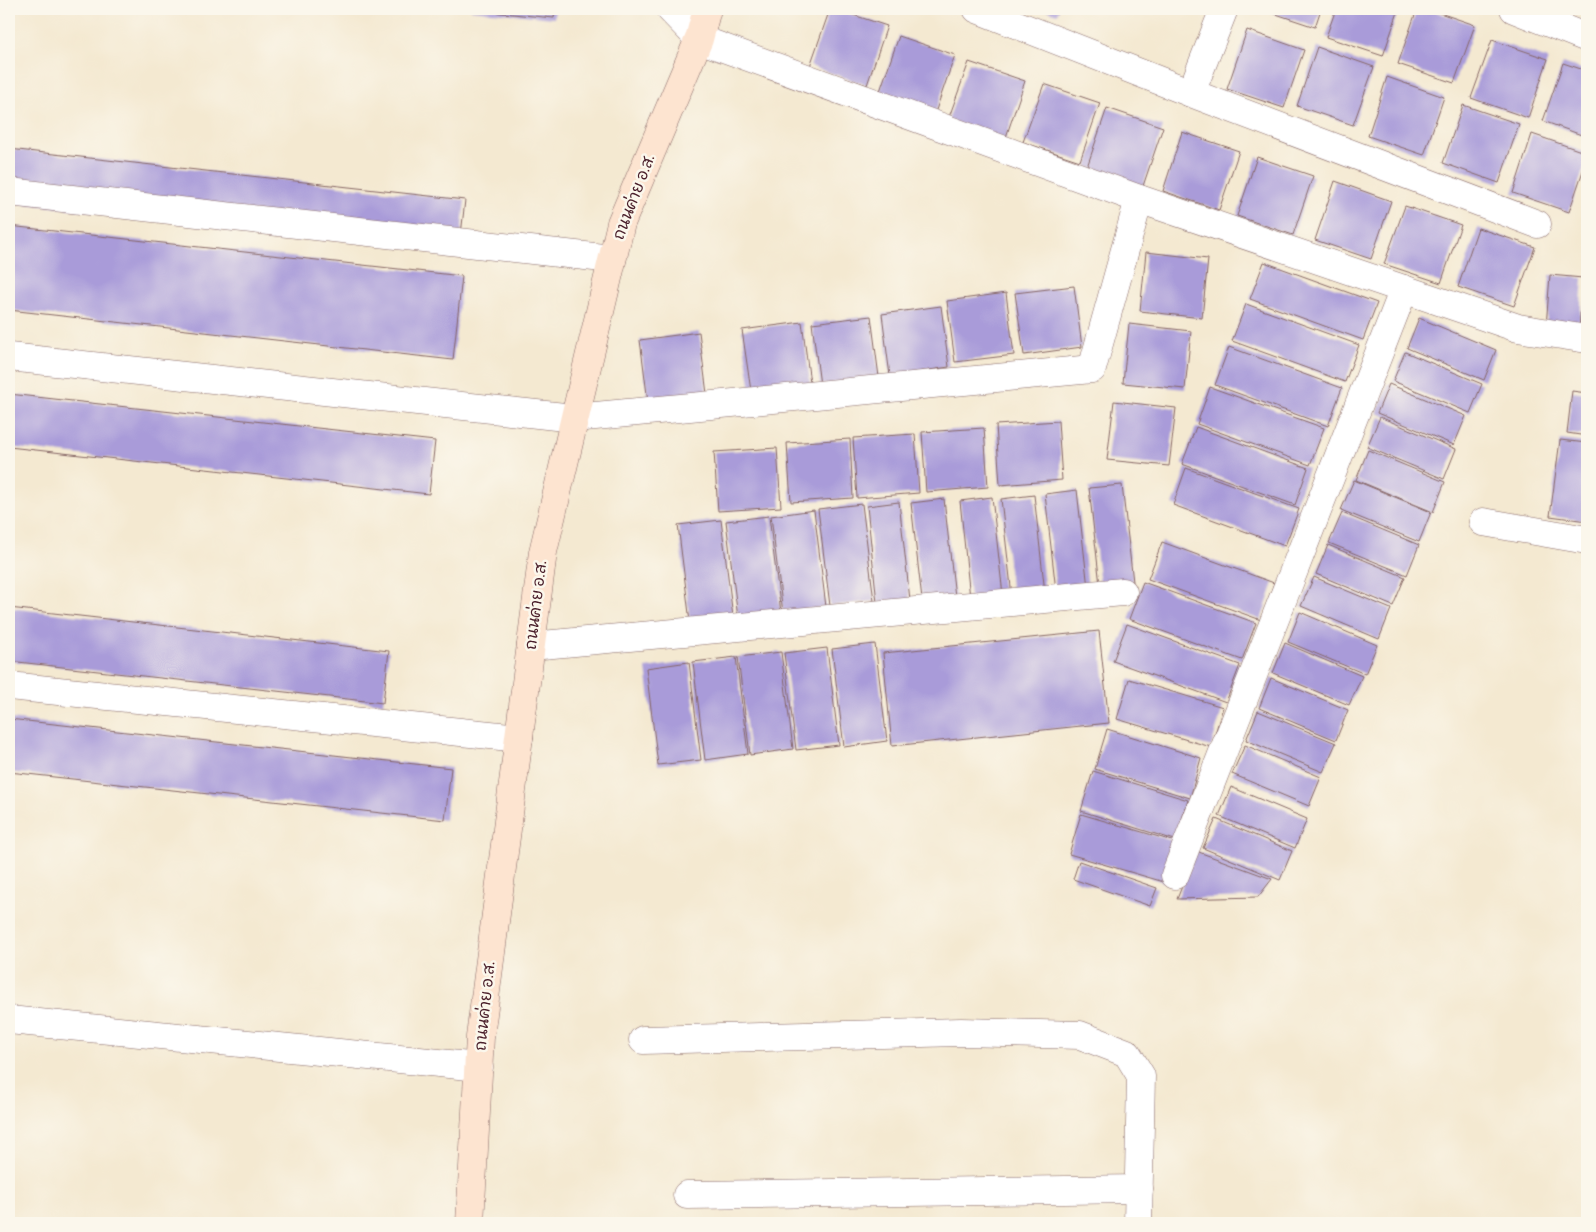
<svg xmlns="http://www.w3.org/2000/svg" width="1596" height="1232" font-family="Pangolin,'Playpen Sans Thai',sans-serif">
<rect width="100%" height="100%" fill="#fbf7ec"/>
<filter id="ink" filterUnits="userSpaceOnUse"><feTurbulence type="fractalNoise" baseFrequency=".02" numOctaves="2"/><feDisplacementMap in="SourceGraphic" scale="10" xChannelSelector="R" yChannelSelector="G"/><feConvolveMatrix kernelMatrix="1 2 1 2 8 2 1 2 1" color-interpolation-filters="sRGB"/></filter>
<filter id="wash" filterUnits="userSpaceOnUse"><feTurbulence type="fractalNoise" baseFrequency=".0096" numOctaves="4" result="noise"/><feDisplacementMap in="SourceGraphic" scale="20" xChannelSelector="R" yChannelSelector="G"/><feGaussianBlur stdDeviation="1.12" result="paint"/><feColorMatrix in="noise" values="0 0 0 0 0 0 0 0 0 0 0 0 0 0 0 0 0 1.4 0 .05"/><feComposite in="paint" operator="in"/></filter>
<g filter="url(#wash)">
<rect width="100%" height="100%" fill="#f4e9d1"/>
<g id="blocks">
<!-- building -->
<g fill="#a99bd9">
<polygon points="471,9 555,9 554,18 471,10"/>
<polygon points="830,9 835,9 887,26 867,85 810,66"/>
<polygon points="1043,9 1059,9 1057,14"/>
<polygon points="1261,9 1321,9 1315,27"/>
<polygon points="1336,9 1399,9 1383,56 1326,37"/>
<polygon points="1417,9 1428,9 1475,25 1454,83 1398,64"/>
<polygon points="1247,30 1304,50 1284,108 1227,89"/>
<polygon points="899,36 955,55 935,113 879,94"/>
<polygon points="1492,40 1548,59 1528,118 1471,98"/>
<polygon points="1317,47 1374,67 1353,125 1297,106"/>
<polygon points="969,62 1025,81 1005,140 948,120"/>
<polygon points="1563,63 1587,71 1587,137 1543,121"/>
<polygon points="1387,77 1444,97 1424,155 1368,136"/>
<polygon points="1044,84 1100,103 1080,161 1023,142"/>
<polygon points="1463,105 1519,124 1499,183 1443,163"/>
<polygon points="1107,108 1163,127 1143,186 1087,167"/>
<polygon points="1182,132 1239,151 1219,210 1163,191"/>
<polygon points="1532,134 1587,153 1587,159 1569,212 1513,193"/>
<polygon points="9,149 465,200 459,252 9,202"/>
<polygon points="1257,157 1313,176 1293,235 1237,216"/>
<polygon points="1335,181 1391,201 1371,259 1315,240"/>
<polygon points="1405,206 1461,225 1441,283 1384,264"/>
<polygon points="9,226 462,276 453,360 9,310"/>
<polygon points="1478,228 1535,247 1514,306 1458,287"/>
<polygon points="1146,252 1208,259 1202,318 1140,311"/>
<polygon points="1264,262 1377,303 1363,340 1250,299"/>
<polygon points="1550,275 1583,278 1579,329 1546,327"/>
<polygon points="1074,286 1082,347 1024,355 1015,293"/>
<polygon points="1006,293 1014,355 955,362 947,301"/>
<polygon points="1246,304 1359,345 1345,382 1232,341"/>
<polygon points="941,306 949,367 890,376 882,314"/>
<polygon points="871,316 879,377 820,385 812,323"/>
<polygon points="1419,318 1496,350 1484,380 1407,348"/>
<polygon points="802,322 810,383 751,391 742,330"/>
<polygon points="1129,324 1191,331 1185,389 1123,383"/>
<polygon points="699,332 707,394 648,402 640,340"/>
<polygon points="1229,347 1342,388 1328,426 1215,385"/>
<polygon points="1405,352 1482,384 1470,413 1393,381"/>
<polygon points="1389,384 1466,416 1454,445 1377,413"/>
<polygon points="1210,387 1324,428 1310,465 1197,424"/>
<polygon points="1572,391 1587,393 1587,436 1567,433"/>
<polygon points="9,394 435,441 429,494 9,447"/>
<polygon points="1114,401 1176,408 1169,466 1107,460"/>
<polygon points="1380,417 1456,449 1444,479 1367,447"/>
<polygon points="1058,421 1062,480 1000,485 996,425"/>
<polygon points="1196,427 1308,468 1295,505 1182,464"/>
<polygon points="984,428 988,487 926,492 922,432"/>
<polygon points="915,434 919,493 857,498 853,438"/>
<polygon points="850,439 853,498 791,502 787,443"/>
<polygon points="1560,440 1587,443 1587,521 1550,516"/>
<polygon points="777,448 781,507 718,511 714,452"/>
<polygon points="1368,450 1445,482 1433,512 1356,480"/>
<polygon points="1186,468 1299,509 1285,546 1173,505"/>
<polygon points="1354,480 1431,512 1419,542 1341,510"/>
<polygon points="1122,485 1133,582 1100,585 1089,488"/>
<polygon points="1077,490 1088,588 1056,591 1045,494"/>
<polygon points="1034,495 1045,593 1012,596 1001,499"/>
<polygon points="992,497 1003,595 970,598 960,501"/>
<polygon points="944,499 955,597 922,600 911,503"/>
<polygon points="899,502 910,600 877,603 867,506"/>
<polygon points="862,504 874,601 830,606 818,509"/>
<polygon points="814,510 826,607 783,613 771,516"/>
<polygon points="1342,513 1419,545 1407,575 1329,543"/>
<polygon points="769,516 781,613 738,618 726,521"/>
<polygon points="721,520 733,617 690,622 678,525"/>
<polygon points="1162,542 1274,583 1261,620 1148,579"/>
<polygon points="1328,545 1405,577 1393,606 1316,574"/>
<polygon points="1314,577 1391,609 1379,639 1301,606"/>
<polygon points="1143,582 1256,623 1242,660 1129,619"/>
<polygon points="9,608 389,651 383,703 9,661"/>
<polygon points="1300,612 1377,645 1365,674 1288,642"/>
<polygon points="1127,624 1240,665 1226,702 1113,661"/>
<polygon points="1099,631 1109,723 892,746 883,653"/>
<polygon points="1285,643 1362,676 1349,705 1273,673"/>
<polygon points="875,644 887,741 844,747 832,649"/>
<polygon points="827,648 839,745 796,750 784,653"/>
<polygon points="781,652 793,749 750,755 738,657"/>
<polygon points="736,657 748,754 705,760 693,662"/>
<polygon points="689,662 701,760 658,765 646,668"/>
<polygon points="1271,678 1348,710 1336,740 1259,708"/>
<polygon points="1129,679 1223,707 1211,747 1117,719"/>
<polygon points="1258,711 1336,743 1323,772 1246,740"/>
<polygon points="9,719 451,768 445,820 9,772"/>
<polygon points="1107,729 1201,758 1190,798 1095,769"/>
<polygon points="1245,745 1321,777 1309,806 1232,774"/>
<polygon points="1093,771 1188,800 1175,840 1081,811"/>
<polygon points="1231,787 1307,819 1295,848 1219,816"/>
<polygon points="1081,814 1176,842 1164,882 1069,854"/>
<polygon points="1216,819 1292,851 1280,880 1203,848"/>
<polygon points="1196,851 1272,879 1258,897 1177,899"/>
<polygon points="1079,861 1157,888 1150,906 1073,879"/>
</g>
</g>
</g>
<g filter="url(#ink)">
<use href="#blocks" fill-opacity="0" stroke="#866665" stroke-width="1"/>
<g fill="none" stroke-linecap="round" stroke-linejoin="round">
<!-- street casing -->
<g stroke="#866665" stroke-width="29">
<g id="street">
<polyline points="670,9 699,39 1139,199 1518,328 1587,339"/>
<polyline points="977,9 1191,93 1537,224"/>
<polyline points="1514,9 1587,38"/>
<polyline points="1191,93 1224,9"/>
<polyline points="9,192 612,259"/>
<polyline points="9,357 574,418 1092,369 1139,199"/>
<polyline points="1483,522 1587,540"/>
<polyline points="531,646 1123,592"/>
<polyline points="9,686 519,738"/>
<polyline points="1175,875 1404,289"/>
<polyline points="9,1020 479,1067"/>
<polyline points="643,1040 961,1032 1080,1035 1127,1053 1141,1076 1138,1223"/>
<polyline points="687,1195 1139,1189"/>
</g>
</g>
<!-- secondary casing -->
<g stroke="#866665" stroke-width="29">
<polyline id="secondary" points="470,1223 480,1037 543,552 621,223 699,39 707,9"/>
</g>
<!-- street -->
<use href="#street" stroke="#fff" stroke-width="28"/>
<!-- secondary -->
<use href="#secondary" stroke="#fde4d0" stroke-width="28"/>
</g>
</g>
<g text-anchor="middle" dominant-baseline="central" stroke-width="5" stroke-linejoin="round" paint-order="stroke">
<!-- street labels -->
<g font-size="16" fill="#4a1f2b" stroke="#fbf7ec">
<text transform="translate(634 197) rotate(-69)">ถนนค่าย อ.ส.</text>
<text transform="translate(536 605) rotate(-83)">ถนนค่าย อ.ส.</text>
<text transform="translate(485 1006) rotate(-84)">ถนนค่าย อ.ส.</text>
</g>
</g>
<!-- margin -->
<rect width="1596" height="1232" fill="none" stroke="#fbf7ec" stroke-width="30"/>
</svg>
